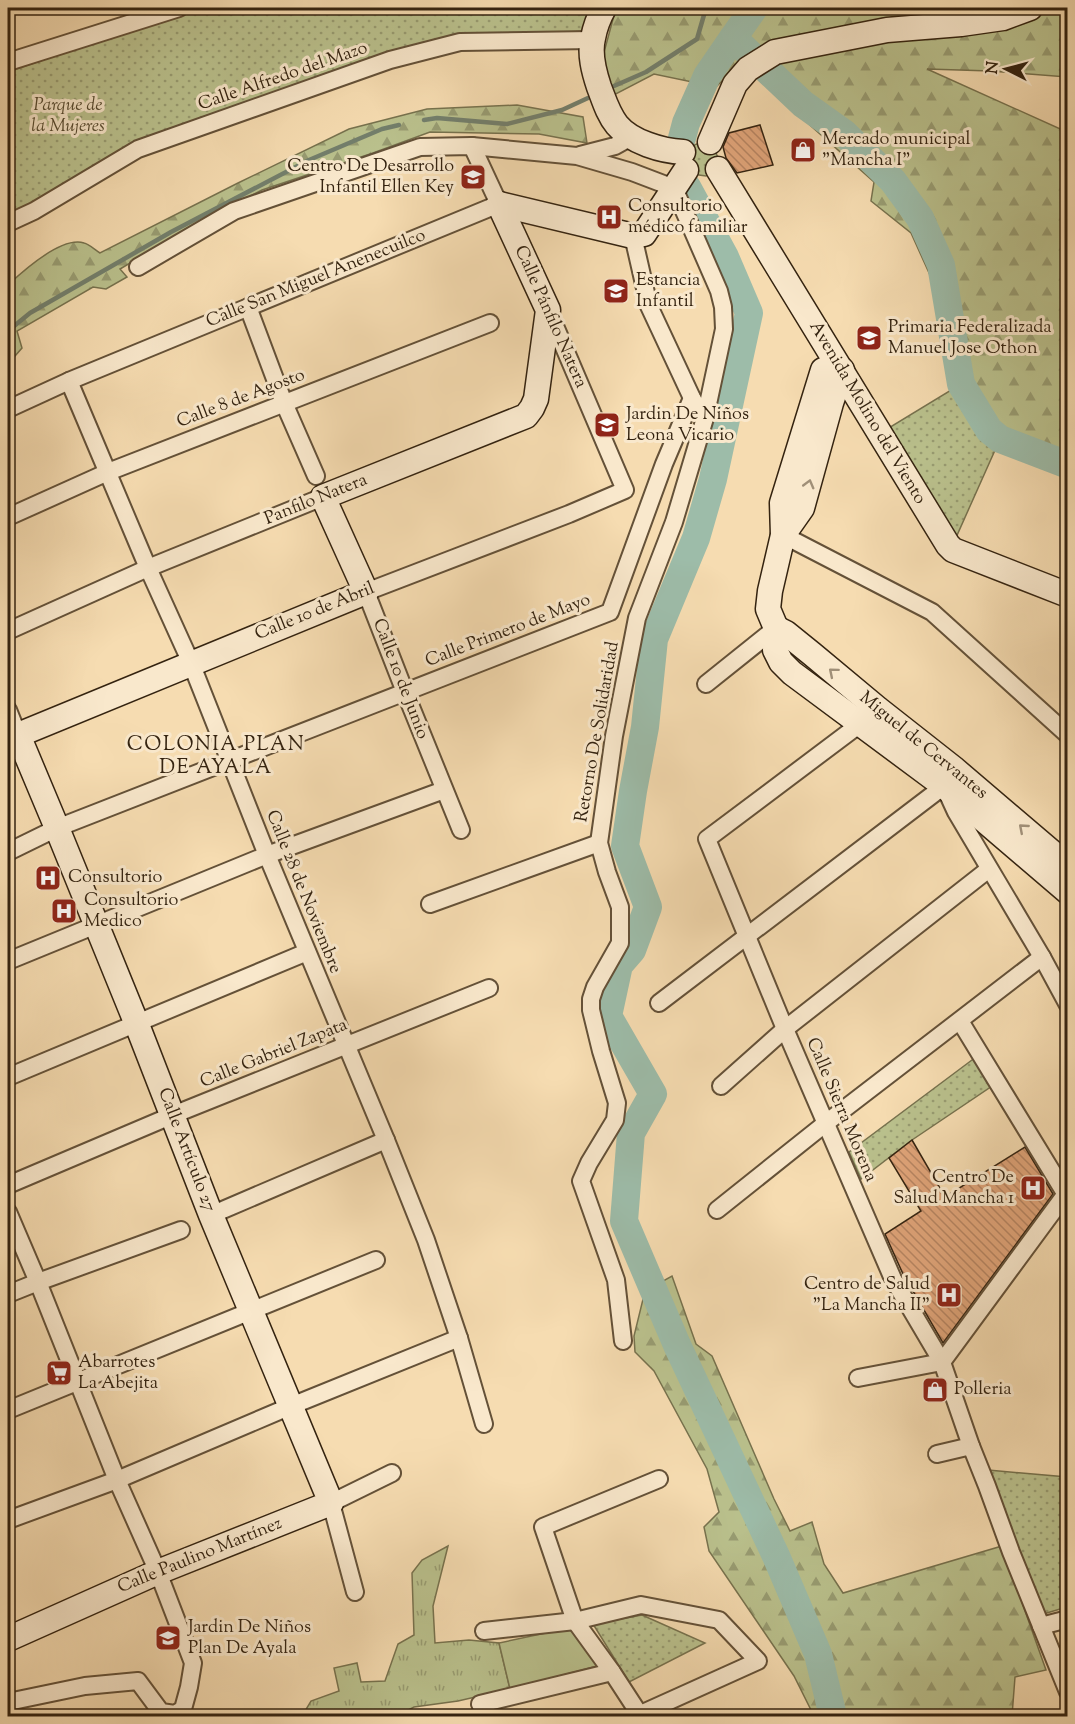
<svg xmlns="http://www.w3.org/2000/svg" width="1075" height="1724" font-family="'Sorts Mill Goudy',serif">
<defs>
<pattern id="grass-tufts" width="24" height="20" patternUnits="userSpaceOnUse" patternTransform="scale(1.5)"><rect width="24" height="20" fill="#bac18d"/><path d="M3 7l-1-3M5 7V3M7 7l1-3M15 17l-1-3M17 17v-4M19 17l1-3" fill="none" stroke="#989c72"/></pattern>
<pattern id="forest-firs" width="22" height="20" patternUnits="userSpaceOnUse" patternTransform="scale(1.5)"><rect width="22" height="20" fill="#bac18d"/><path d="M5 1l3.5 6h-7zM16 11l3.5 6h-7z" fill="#989c72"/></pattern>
<pattern id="park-dots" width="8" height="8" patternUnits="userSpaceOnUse" patternTransform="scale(1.5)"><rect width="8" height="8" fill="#bac18d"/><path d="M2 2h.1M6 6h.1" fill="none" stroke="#989c72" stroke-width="1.8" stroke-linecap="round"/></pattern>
<pattern id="building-back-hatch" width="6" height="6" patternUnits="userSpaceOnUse" patternTransform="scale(1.5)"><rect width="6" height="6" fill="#dfa378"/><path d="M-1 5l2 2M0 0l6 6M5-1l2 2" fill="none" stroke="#b68461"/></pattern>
</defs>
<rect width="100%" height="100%" fill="#f6dcb1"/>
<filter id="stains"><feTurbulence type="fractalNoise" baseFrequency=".00333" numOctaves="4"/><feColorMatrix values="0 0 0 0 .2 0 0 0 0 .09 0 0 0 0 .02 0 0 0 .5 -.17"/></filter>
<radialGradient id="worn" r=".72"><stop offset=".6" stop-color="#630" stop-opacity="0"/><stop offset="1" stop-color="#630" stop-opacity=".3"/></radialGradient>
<!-- grass -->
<polygon fill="url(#grass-tufts)" stroke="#77724e" stroke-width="1.5" points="448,1546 433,1606 435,1643 469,1640 499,1643 510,1689 458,1701 414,1707 397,1716 302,1716 311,1701 339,1691 334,1668 357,1663 361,1682 385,1681 398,1644 414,1635 412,1573 422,1560"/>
<!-- forest -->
<g fill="url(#forest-firs)" stroke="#77724e" stroke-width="1.5">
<polygon points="616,8 1067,8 1067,77 991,71 927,69 1067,132 1067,466 1000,439 989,430 961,384 939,295 911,233 871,201 874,182 758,79 768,71 749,54 716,87 654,74 612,96 603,56"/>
<path d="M517,105L583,117L587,143L539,134L430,132L373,153L262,190L189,228L120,269L127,277L106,289L93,287L17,331L22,348L8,364V285C23,271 61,236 84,243C89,244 95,250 100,253L238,183L349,129L427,109Z"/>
<polygon points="672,1276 696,1344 712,1356 774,1499 790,1531 812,1522 824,1564 843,1593 1002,1546 1046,1670 1015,1677 1012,1716 814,1716 794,1676 709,1551 704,1527 719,1512 707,1469 654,1371 635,1352 634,1336 645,1291"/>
</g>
<!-- park -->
<g fill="url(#park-dots)" stroke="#77724e" stroke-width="1.5">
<polygon points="193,8 597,8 586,31 471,37 227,115 8,221 8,72"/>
<polygon points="702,142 714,148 718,158 713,171 706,176 692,174 689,147"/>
<polygon points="961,384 989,430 1000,439 954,542 887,429"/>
<polygon points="980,1054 998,1082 912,1140 861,1179 849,1152"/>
<polygon points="988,1470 1067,1477 1067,1607 1040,1615"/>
<polygon points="642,1615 705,1643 629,1682 593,1624"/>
</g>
<!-- pitch -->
<polygon fill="#bac18d" stroke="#77724e" stroke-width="1.5" points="574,1627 601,1665 510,1689 499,1643"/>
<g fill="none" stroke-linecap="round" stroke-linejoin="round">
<!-- stream -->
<g stroke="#737f6c" stroke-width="4.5">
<polyline points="729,8 749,15"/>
<polyline points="614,86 646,72 697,39 706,8"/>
<polyline points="424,120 437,118 507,124 562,110 588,98"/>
<polyline points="8,331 30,313 171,232 309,160 382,129 399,125"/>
</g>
<!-- river -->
<g stroke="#9dbca9" stroke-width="28">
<polyline points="754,8 733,38 803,104 845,134 893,181 920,218 941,265 961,384 989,430 1000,439 1068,465"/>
<polyline points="682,138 686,123 707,76 733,38"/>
<polyline points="687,187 725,257 749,313 713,479 696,538 654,639 645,727 633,791 625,846 648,907 632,950 619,965 608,1016 653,1094 631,1133 624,1221 677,1345 776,1556 818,1654 833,1716"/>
</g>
</g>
<!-- building -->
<g fill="url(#building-back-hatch)" stroke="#342310" stroke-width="1.5">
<polygon points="760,125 773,165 737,173 726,158 723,147 729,133"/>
<polygon points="912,1140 945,1197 1025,1147 1053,1194 943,1343 903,1274 885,1234 921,1211 889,1158"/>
</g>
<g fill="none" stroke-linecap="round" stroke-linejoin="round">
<!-- street casing -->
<g stroke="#645138" stroke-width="20">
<g id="street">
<polyline points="8,62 179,8"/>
<polyline points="580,155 615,146 633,136"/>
<polyline points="8,223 34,211 138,149 390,60 460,42 592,40"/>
<polyline points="633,236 649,306 692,398 698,408"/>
<polyline points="138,267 234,211 420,147 472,146 577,156 632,172 674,188 719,291 723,307 724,329 705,418 674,522 637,618 614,736 599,843 607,872 620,907 620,943 595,987 591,999 591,1010 601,1051 617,1103 615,1120 589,1163 581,1181 616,1280 623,1341"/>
<polyline points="248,307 284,403 316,476"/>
<polyline points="69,381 148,568 191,663 267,855 386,1140 426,1240 459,1338 484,1424"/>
<polyline points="8,409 69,381 499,204 472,146"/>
<polyline points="8,517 108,472 490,323"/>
<polyline points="783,535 932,612 1068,735"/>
<polyline points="8,631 148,568 323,497"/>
<polyline points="706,684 776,628"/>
<polyline points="8,710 18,735 8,740"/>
<polyline points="868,718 707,839 785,1029 893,1279 942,1362 971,1446 987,1486 1011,1552 1068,1692"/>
<polyline points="461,830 405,692 366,592 569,514 625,490 549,312"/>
<polyline points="8,852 57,828 610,612 664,464 692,398"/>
<polyline points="430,904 599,843"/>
<polyline points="8,961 267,855 444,790"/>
<polyline points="659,1003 944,786 956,812 1042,957 1068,1005"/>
<polyline points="960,1021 1065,1193"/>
<polyline points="8,1077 307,952"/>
<polyline points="721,1086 785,1029 989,869"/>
<polyline points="8,1185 173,1115 489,988"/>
<polyline points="717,1210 826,1123 1042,957"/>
<polyline points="8,1212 38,1282 117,1480 158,1572 193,1663 189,1687 183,1709 175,1714 161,1712 138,1681 85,1686 8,1702"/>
<polyline points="211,1215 386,1140"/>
<polyline points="8,1294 38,1282 181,1230"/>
<polyline points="858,1378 942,1362 1068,1191"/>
<polyline points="8,1410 376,1260"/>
<polyline points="937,1454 971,1446"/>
<polyline points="8,1520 117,1480 291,1406 459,1338"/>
<polyline points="355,1592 331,1503 392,1473"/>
<polyline points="1041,1626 1068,1619"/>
<polyline points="484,1631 575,1621 641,1605 719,1620 758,1661 636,1716"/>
<polyline points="480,1704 612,1672"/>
<polyline points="640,1715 612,1672 575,1621 543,1527 659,1479"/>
</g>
</g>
<!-- secondary casing -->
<g stroke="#342310" stroke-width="27">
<g id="secondary">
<path d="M604,8C599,17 595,27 593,38C589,54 594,72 599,87C604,100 608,114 617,125C631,142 662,151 683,152"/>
<polyline points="710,142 735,84 748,69 775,52 887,30 961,24 1003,18 1030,8"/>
<polyline points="718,169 948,545 953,550 1068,595"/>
<polyline points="499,204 633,236 644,234 686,170"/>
<polyline points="823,370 782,503 783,535 770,591 768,609 776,628 775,650 781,662 792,673 944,786 1068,892"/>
<polyline points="783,535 802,508 831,403 842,370"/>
<polyline points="776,628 786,633 812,654 878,709 953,768 1068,866"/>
<polyline points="8,1639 158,1572 331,1503 211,1215 136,1022 57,828 18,735 366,592 323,497 526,416 532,408 536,399 548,310 499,204"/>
</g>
</g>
<!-- street -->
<use href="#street" stroke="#f9e8cc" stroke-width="16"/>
<!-- secondary -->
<use href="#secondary" stroke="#f9e8cc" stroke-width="24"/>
</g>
<!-- one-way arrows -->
<defs><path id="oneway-chevron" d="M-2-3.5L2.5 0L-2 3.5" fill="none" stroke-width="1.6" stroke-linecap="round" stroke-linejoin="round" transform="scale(1.5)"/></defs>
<g stroke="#a08f77">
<use href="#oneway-chevron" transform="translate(809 484) rotate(-75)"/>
<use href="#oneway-chevron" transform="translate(833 672) rotate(-140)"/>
<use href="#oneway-chevron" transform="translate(1023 828) rotate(-139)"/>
</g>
<!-- icons -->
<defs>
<g id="shop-square" transform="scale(1.35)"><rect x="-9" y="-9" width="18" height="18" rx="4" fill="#8f2418" stroke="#f9e8cc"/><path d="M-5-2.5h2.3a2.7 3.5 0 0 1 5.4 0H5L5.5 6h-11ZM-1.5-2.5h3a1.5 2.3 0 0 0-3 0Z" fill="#fff"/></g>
<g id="school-square" transform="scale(1.35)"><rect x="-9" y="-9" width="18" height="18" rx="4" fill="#8f2418" stroke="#f9e8cc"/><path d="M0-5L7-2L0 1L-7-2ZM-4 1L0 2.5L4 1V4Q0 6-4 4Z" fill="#fff"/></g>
<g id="hospital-square" transform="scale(1.35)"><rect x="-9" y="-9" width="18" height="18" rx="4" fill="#8f2418" stroke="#f9e8cc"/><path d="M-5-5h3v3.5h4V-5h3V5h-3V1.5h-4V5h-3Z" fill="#fff"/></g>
<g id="supermarket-square" transform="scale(1.35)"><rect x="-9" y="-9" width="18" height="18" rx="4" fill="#8f2418" stroke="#f9e8cc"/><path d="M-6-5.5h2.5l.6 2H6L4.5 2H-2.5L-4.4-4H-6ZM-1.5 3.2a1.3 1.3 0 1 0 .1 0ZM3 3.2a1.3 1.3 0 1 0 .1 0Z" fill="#fff"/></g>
</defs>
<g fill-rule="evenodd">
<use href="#shop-square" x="803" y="150"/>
<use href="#school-square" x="473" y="177"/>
<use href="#hospital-square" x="609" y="217"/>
<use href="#school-square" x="616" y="291"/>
<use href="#school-square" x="869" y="338"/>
<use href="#school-square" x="607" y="425"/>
<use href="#hospital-square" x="48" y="878"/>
<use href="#hospital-square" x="64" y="911"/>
<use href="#hospital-square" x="1033" y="1188"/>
<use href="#hospital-square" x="949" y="1295"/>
<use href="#supermarket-square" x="59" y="1373"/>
<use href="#shop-square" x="935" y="1390"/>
<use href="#school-square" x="168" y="1638"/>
</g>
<g text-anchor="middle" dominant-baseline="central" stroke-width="6" stroke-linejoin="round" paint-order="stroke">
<!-- street labels -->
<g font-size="18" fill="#342310" stroke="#f9e8cc">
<text transform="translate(283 77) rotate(-19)">Calle Alfredo del Mazo</text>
<text transform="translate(316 279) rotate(-22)">Calle San Miguel Anenecuilco</text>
<text transform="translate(550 317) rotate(66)">Calle Pánfilo Natera</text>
<text transform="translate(241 399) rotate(-21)">Calle 8 de Agosto</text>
<text transform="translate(867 413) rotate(59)">Avenida Molino del Viento</text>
<text transform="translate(316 500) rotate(-22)">Panfilo Natera</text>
<text transform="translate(315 612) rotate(-22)">Calle 10 de Abril</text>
<text transform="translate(508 631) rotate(-21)">Calle Primero de Mayo</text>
<text transform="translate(400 679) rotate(69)">Calle 10 de Junio</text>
<text transform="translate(598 732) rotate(-80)">Retorno De Solidaridad</text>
<text transform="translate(923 746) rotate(39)">Miguel de Cervantes</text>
<text transform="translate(303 892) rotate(68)">Calle 28 de Noviembre</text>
<text transform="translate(274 1054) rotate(-22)">Calle Gabriel Zapata</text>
<text transform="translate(841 1110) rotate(67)">Calle Sierra Morena</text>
<text transform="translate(186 1150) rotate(69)">Calle Artículo 27</text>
<text transform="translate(200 1556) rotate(-22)">Calle Paulino Martínez</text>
</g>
<!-- park labels -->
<g font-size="18" font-style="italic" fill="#564a2f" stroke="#f9e8cc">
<text x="68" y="106">Parque de<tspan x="68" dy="21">la Mujeres</tspan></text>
</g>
<!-- poi labels -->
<g font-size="18" fill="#342310" stroke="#f9e8cc" text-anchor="start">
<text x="822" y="140">Mercado municipal<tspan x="822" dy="21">"Mancha I"</tspan></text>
<text x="454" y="167" text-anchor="end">Centro De Desarrollo<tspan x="454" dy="21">Infantil Ellen Key</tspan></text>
<text x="628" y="207">Consultorio<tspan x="628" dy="21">médico familiar</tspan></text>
<text x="636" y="281">Estancia<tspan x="636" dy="21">Infantil</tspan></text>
<text x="888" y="328">Primaria Federalizada<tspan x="888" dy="21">Manuel Jose Othon</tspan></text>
<text x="626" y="415">Jardin De Niños<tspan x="626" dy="21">Leona Vicario</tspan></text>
<text x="68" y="878">Consultorio</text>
<text x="84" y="901">Consultorio<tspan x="84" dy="21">Medico</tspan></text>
<text x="1014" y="1178" text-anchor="end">Centro De<tspan x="1014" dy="21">Salud Mancha 1</tspan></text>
<text x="930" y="1285" text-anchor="end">Centro de Salud<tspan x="930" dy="21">"La Mancha II"</tspan></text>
<text x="78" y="1363">Abarrotes<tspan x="78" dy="21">La Abejita</tspan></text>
<text x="954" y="1390">Polleria</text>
<text x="188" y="1628">Jardin De Niños<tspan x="188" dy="21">Plan De Ayala</tspan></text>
</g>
<!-- neighbourhood labels -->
<g font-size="20" letter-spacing="1.5" fill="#342310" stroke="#f9e8cc">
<text x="216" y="745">COLONIA PLAN<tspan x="216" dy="23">DE AYALA</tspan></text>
</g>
</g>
<!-- margin -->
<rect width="1075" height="1724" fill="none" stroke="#f6dcb1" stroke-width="30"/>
<rect x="9" y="9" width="1057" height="1706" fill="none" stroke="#342310" stroke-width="3"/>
<rect x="15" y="15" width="1045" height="1694" fill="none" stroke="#342310" stroke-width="1.5"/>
<!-- north arrow -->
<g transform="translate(1006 69) rotate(276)" stroke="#f9e8cc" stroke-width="4.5" paint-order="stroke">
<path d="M0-4.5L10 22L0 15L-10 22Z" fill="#342310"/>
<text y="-9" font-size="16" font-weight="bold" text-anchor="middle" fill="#342310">N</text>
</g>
<rect width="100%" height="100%" filter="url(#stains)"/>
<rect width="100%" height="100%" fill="url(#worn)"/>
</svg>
